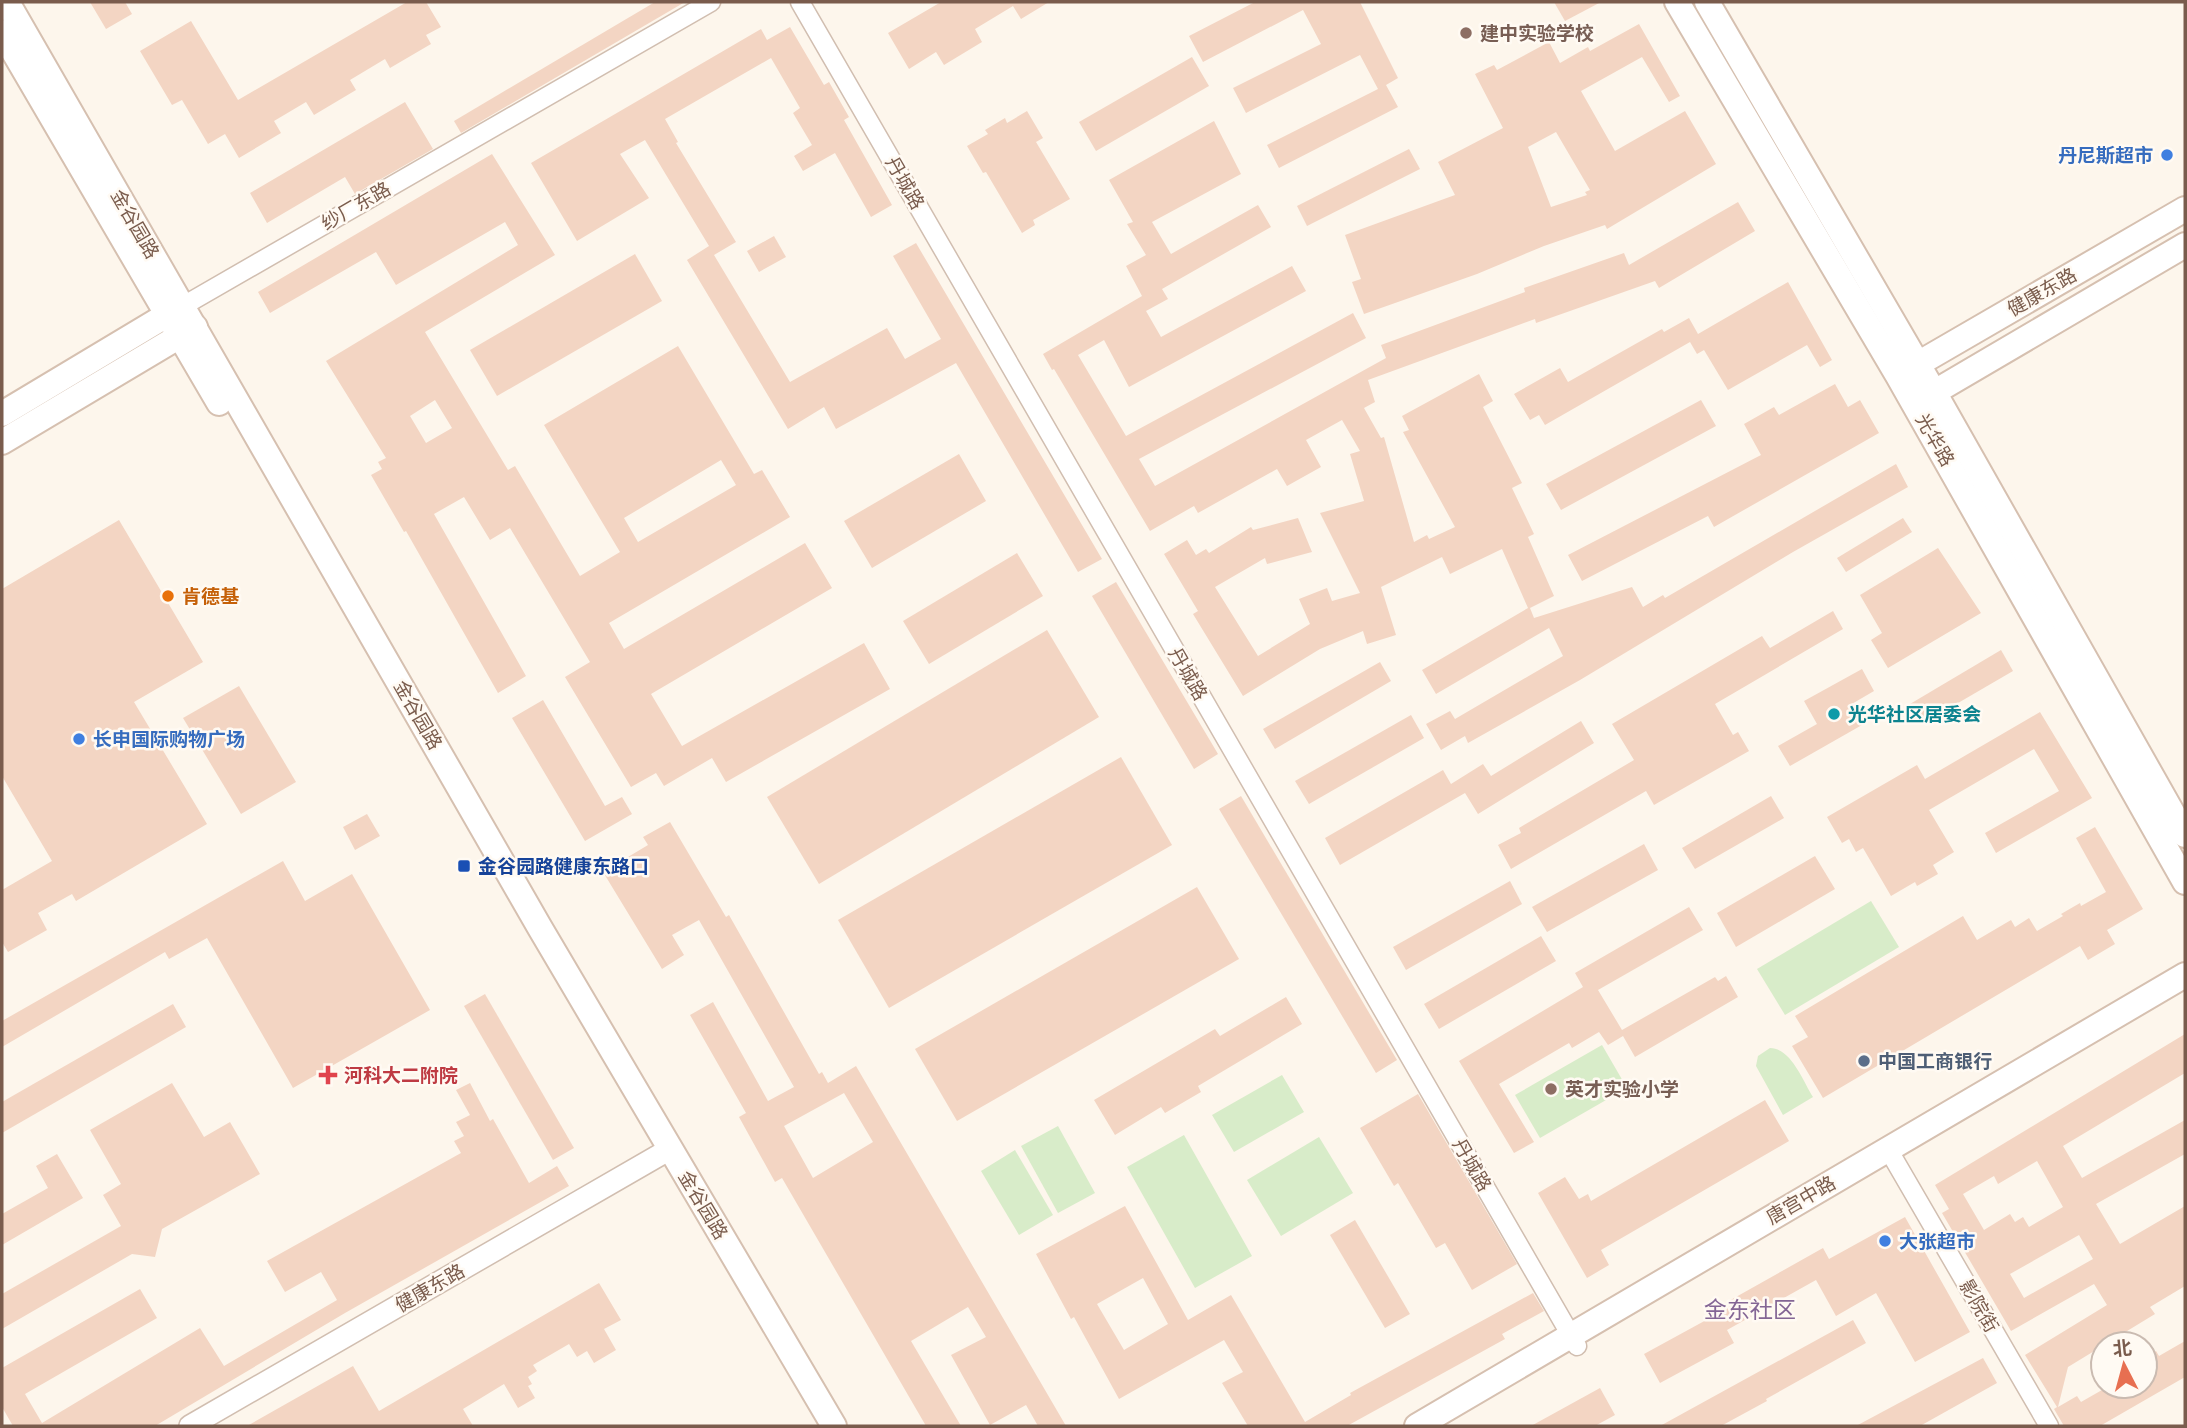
<svg xmlns="http://www.w3.org/2000/svg" width="2187" height="1428" font-family="'Fira Sans Condensed','Noto Sans SC',sans-serif">
<rect width="100%" height="100%" fill="#fdf6ec"/>
<!-- green -->
<g fill="#d8ecc9">
<polygon points="1871,901 1899,947 1785,1015 1757,969"/>
<polygon points="1602,1045 1627,1088 1540,1138 1515,1095"/>
<path d="M1770,1048C1791,1048 1803,1081 1813,1097L1783,1115L1756,1066L1758,1056Z"/>
<polygon points="1282,1075 1304,1112 1234,1152 1212,1115"/>
<polygon points="1058,1126 1095,1193 1058,1213 1021,1146"/>
<polygon points="1184,1135 1252,1256 1195,1288 1127,1167"/>
<polygon points="1319,1137 1353,1193 1281,1236 1247,1180"/>
<polygon points="1015,1150 1053,1215 1019,1235 981,1171"/>
</g>
<!-- building -->
<g fill="#f3d5c3" fill-rule="evenodd">
<polygon points="90,2 125,2 132,14 106,29"/>
<polygon points="407,2 426,2 441,27 426,35 431,44 390,68 385,59 350,80 356,90 314,115 306,102 274,121 281,133 239,158 225,134 208,144 182,100 172,105 140,51 191,21 238,100"/>
<polygon points="655,2 685,2 461,133 454,121"/>
<polygon points="941,2 1049,2 1021,19 1013,6 975,29 982,42 944,65 936,52 909,69 888,33"/>
<polygon points="1255,2 1360,2 1398,78 1386,85 1398,107 1279,168 1267,145 1378,89 1360,55 1246,113 1233,88 1321,44 1303,10 1203,62 1189,36"/>
<polygon points="1554,2 1601,2 1565,21"/>
<path d="M1639,24L1680,96L1669,102L1642,57L1581,91L1615,151L1685,111L1716,164L1607,229L1605,225L1544,246L1477,274L1364,314L1352,282L1361,279L1345,235L1455,195L1438,162L1503,128L1475,74L1494,65L1497,70L1549,42L1560,63L1588,47L1590,51ZM1556,132L1590,190L1585,192L1587,195L1551,207L1528,147Z"/>
<polygon points="790,27 824,85 829,82 849,117 844,120 892,205 871,217 835,153 803,171 794,156 812,145 793,113 800,108 771,58 665,119 678,142 676,143 736,242 714,255 790,382 887,328 905,359 941,339 893,256 916,243 1102,559 1078,572 956,363 836,429 824,407 788,429 687,260 709,246 645,140 620,154 649,198 577,241 531,163 761,29 767,40"/>
<polygon points="1192,57 1209,86 1096,151 1079,122"/>
<polygon points="405,102 433,149 355,194 345,177 267,223 250,193"/>
<polygon points="1027,111 1043,138 1036,142 1070,199 1033,220 1035,225 1022,233 986,172 983,173 967,146 988,134 985,130 1005,118 1007,123"/>
<polygon points="1214,121 1241,174 1152,222 1171,254 1258,205 1271,227 1162,289 1168,299 1146,311 1161,337 1292,266 1306,291 1129,387 1104,340 1078,355 1126,436 1353,313 1366,338 1139,459 1155,486 1386,358 1381,345 1525,292 1524,288 1624,253 1629,265 1738,202 1755,231 1659,288 1655,281 1536,323 1535,319 1368,380 1375,402 1364,408 1381,438 1384,437 1414,542 1427,535 1429,539 1455,527 1403,432 1409,430 1402,416 1479,374 1493,401 1483,407 1522,483 1512,488 1534,534 1528,537 1554,596 1530,608 1534,618 1632,587 1643,607 1663,595 1665,598 1896,464 1908,487 1793,552 1580,680 1468,743 1465,736 1441,750 1426,724 1450,711 1455,719 1563,656 1549,628 1436,694 1422,670 1528,608 1502,549 1450,574 1442,557 1381,587 1396,635 1367,644 1363,631 1320,649 1243,696 1193,614 1198,611 1164,554 1187,540 1196,555 1206,549 1209,553 1251,527 1253,530 1298,518 1312,552 1267,564 1265,558 1215,587 1258,656 1310,624 1299,599 1327,588 1332,601 1360,593 1320,513 1364,501 1350,454 1360,451 1342,420 1306,440 1321,467 1287,486 1277,469 1198,513 1194,506 1150,531 1054,369 1052,370 1043,354 1142,296 1126,266 1146,255 1127,224 1133,222 1109,180"/>
<polygon points="1409,149 1420,169 1307,226 1297,206"/>
<path d="M492,154L555,255L425,332L508,470L515,466L580,576L620,552L544,425L678,346L754,474L762,470L790,517L609,623L624,649L805,543L832,588L651,694L682,746L864,643L890,689L726,782L712,758L664,786L656,773L631,787L565,677L590,662L510,528L490,540L464,497L434,514L526,676L498,693L406,531L404,532L371,475L382,469L378,462L386,458L326,361L518,245L505,222L396,285L376,252L270,313L258,292ZM435,400L452,428L426,443L410,416ZM721,460L736,485L638,542L624,518Z"/>
<polygon points="774,236 786,257 759,272 747,251"/>
<polygon points="635,254 662,301 497,396 470,350"/>
<polygon points="1788,282 1832,360 1820,367 1807,345 1728,390 1704,350 1697,354 1690,342 1545,425 1539,415 1530,420 1514,394 1560,368 1568,382 1662,329 1664,332 1689,318 1698,334"/>
<polygon points="1835,384 1848,407 1860,400 1879,433 1714,527 1708,516 1582,581 1568,555 1761,455 1744,424 1774,407 1779,415"/>
<polygon points="1701,400 1716,426 1561,510 1546,484"/>
<polygon points="959,454 986,501 872,568 844,521"/>
<polygon points="1903,518 1912,532 1846,572 1837,558"/>
<polygon points="119,520 203,662 134,702 207,824 76,901 72,894 38,913 47,930 8,952 2,942 2,890 52,861 2,776 2,589"/>
<polygon points="1938,548 1981,613 1888,668 1871,640 1882,633 1860,595"/>
<polygon points="1017,553 1043,596 929,664 903,621"/>
<polygon points="1116,582 1218,754 1194,769 1092,596"/>
<polygon points="1833,611 1843,629 1715,704 1733,735 1738,732 1749,751 1654,805 1646,791 1511,869 1498,845 1521,833 1519,828 1634,760 1612,724 1762,636 1770,648"/>
<polygon points="1047,630 1099,717 819,884 767,797"/>
<polygon points="2001,650 2013,671 1922,724 1910,704"/>
<polygon points="1380,662 1391,681 1275,749 1263,729"/>
<polygon points="1862,669 1874,691 1850,705 1862,725 1790,766 1778,746 1817,724 1804,701"/>
<polygon points="239,686 296,782 241,814 183,718"/>
<polygon points="543,700 605,806 622,797 632,814 585,841 512,718"/>
<polygon points="2040,712 2092,798 1996,853 1985,833 2059,791 2034,749 1929,810 1954,852 1933,865 1938,874 1917,886 1915,882 1891,896 1863,848 1856,852 1849,839 1842,843 1827,817 1917,765 1925,779"/>
<polygon points="1411,715 1424,738 1309,804 1295,781"/>
<polygon points="1581,721 1594,743 1478,814 1465,793 1340,865 1325,838 1443,770 1451,784 1483,764 1491,776"/>
<polygon points="1121,757 1172,845 889,1008 838,920"/>
<polygon points="1241,796 1397,1060 1376,1073 1219,809"/>
<polygon points="1771,796 1784,818 1695,869 1682,848"/>
<polygon points="367,814 380,836 355,850 343,827"/>
<path d="M670,822L726,917L729,915L819,1074L822,1072L828,1083L856,1066L1066,1426H1038L1026,1405L990,1425L951,1355L986,1337L968,1307L911,1341L961,1426H926L782,1178L775,1182L739,1117L746,1113L690,1015L713,1002L768,1101L794,1087L699,920L672,935L684,955L662,969L603,872L648,845L643,837ZM844,1093L873,1142L813,1178L784,1126Z"/>
<polygon points="2095,827 2143,909 2107,930 2115,944 2088,960 2080,946 1823,1098 1792,1046 1808,1037 1795,1016 1963,916 1977,940 2011,920 2015,927 2029,918 2037,931 2063,916 2061,914 2080,903 2081,906 2106,892 2076,838"/>
<polygon points="1644,844 1658,870 1547,932 1532,907"/>
<polygon points="1815,856 1835,889 1736,947 1717,913"/>
<polygon points="283,861 305,901 352,874 430,1010 293,1088 207,938 169,959 165,952 2,1047 2,1021"/>
<polygon points="1510,881 1522,904 1406,970 1393,947"/>
<polygon points="1197,887 1239,959 957,1121 915,1049"/>
<polygon points="1689,907 1703,930 1598,990 1622,1030 1715,977 1718,981 1726,976 1738,997 1635,1057 1623,1036 1608,1045 1599,1032 1572,1048 1569,1043 1499,1084 1534,1142 1514,1153 1459,1061 1583,987 1575,973"/>
<polygon points="1541,936 1556,961 1439,1029 1424,1004"/>
<polygon points="485,994 574,1148 553,1160 464,1006"/>
<polygon points="1286,997 1302,1024 1198,1086 1201,1092 1165,1113 1161,1107 1115,1135 1094,1100 1215,1029 1220,1036"/>
<polygon points="173,1004 186,1027 2,1133 2,1102"/>
<path d="M2185,1034V1073L2063,1146L2082,1178L2185,1120V1154L2096,1204L2120,1244L2185,1206V1286L2150,1307L2155,1314L2068,1367L2058,1407L2077,1396L2081,1402L2109,1386H2145V1357L2156,1351L2159,1356L2185,1341V1377L2100,1426H2064L2054,1409L2057,1407L2025,1355L2107,1305L2094,1284L2011,1331L1942,1213L1949,1209L1935,1185ZM2037,1161L2063,1207L2029,1227L2023,1217L2015,1222L2010,1214L1984,1230L1963,1194L1994,1176L1998,1184ZM2079,1235L2093,1259L2024,1298L2010,1274Z"/>
<polygon points="172,1083 204,1137 230,1122 260,1174 162,1229 155,1257 132,1254 2,1329 2,1294 121,1226 103,1195 121,1184 90,1130"/>
<polygon points="470,1083 490,1121 493,1119 529,1183 557,1166 569,1186 345,1313 155,1426 13,1426 2,1407 2,1368 140,1289 157,1318 25,1394 42,1423 200,1328 224,1366 337,1300 321,1272 285,1292 267,1261 461,1153 454,1141 464,1136 456,1122 470,1115 456,1090"/>
<polygon points="1418,1094 1517,1264 1472,1290 1445,1243 1436,1248 1398,1183 1394,1186 1360,1128"/>
<polygon points="1765,1100 1789,1141 1601,1250 1609,1265 1587,1278 1538,1193 1565,1177 1579,1199 1588,1194 1591,1201"/>
<polygon points="57,1154 83,1198 2,1245 2,1214 48,1188 36,1166"/>
<path d="M1125,1206L1188,1320L1231,1295L1305,1422L1351,1395L1350,1393L1533,1293L1544,1311L1502,1334L1505,1339L1347,1426H1248L1222,1383L1243,1372L1224,1340L1119,1399L1074,1317L1071,1319L1036,1254ZM1143,1278L1168,1324L1124,1350L1097,1304Z"/>
<polygon points="1905,1217 1970,1332 1915,1362 1876,1293 1836,1316 1816,1280 1727,1330 1734,1343 1660,1383 1644,1354 1730,1307 1727,1302 1823,1248 1829,1259"/>
<polygon points="1355,1220 1410,1314 1385,1328 1330,1235"/>
<polygon points="599,1283 621,1320 604,1329 616,1350 594,1363 587,1351 577,1357 569,1344 533,1365 537,1371 528,1377 532,1384 528,1386 535,1398 518,1408 504,1384 463,1409 473,1426 247,1426 353,1366 379,1411"/>
<polygon points="1853,1320 1866,1343 1766,1399 1767,1401 1721,1426 1660,1426"/>
<polygon points="1983,1358 1997,1383 1920,1426 1856,1426"/>
<polygon points="1600,1388 1615,1415 1595,1426 1531,1426"/>
</g>
<g fill="none" stroke-linecap="round" stroke-linejoin="round">
<!-- minor casing -->
<g stroke="#d1beb0" stroke-width="21">
<g id="minor">
<polyline points="800,2 1577,1346"/>
<polyline points="183,306 711,2"/>
<polyline points="1888,1149 2049,1426"/>
</g>
</g>
<!-- tertiary casing -->
<g stroke="#d1beb0" stroke-width="24">
<polyline id="tertiary" points="190,1426 670,1149"/>
</g>
<!-- secondary casing -->
<g stroke="#d6c0b0" stroke-width="28">
<g id="secondary">
<polyline points="7,2 540,928 834,1426"/>
<polyline points="1677,2 1898,376 2185,882"/>
<polyline points="1707,2 1934,392 2185,835"/>
<polyline points="2,32 219,403"/>
<polyline points="1904,372 2185,209"/>
<polyline points="1921,400 2185,245"/>
<polyline points="2,414 182,306"/>
<polyline points="2,442 195,327"/>
<polyline points="1417,1426 2185,975"/>
</g>
</g>
<!-- minor -->
<use href="#minor" stroke="#fff" stroke-width="18"/>
<!-- tertiary -->
<use href="#tertiary" stroke="#fff" stroke-width="21"/>
<!-- secondary -->
<use href="#secondary" stroke="#fff" stroke-width="24"/>
</g>
<!-- markers -->
<g fill="#8d6e63" stroke="#fffaf3" stroke-width="2.5">
<circle cx="1466" cy="33" r="7"/>
<circle cx="1551" cy="1089" r="7"/>
</g>
<g fill="#3f7fe0" stroke="#fffaf3" stroke-width="2.5">
<circle cx="2167" cy="155" r="7"/>
<circle cx="79" cy="739" r="7"/>
<circle cx="1885" cy="1241" r="7"/>
</g>
<circle fill="#e8710a" stroke="#fffaf3" stroke-width="2.5" cx="168" cy="596" r="7"/>
<circle fill="#0f9aa8" stroke="#fffaf3" stroke-width="2.5" cx="1834" cy="714" r="7"/>
<rect fill="#1a4fb4" stroke="#fffaf3" stroke-width="2.5" x="457" y="859" width="14" height="14" rx="3.5"/>
<circle fill="#5c6f8a" stroke="#fffaf3" stroke-width="2.5" cx="1864" cy="1061" r="7"/>
<path fill="#e0444e" stroke="#fffaf3" stroke-width="2.5" d="M324.5 1064.5h7v7h7v7h-7v7h-7v-7h-7v-7h7z"/>
<g text-anchor="middle" dominant-baseline="central" stroke-width="5" stroke-linejoin="round" paint-order="stroke">
<!-- education labels -->
<g font-size="19" font-weight="bold" fill="#785e54" stroke="#fffaf3" text-anchor="start">
<text x="1480" y="33">建中实验学校</text>
<text x="1565" y="1089">英才实验小学</text>
</g>
<!-- shop labels -->
<g font-size="19" font-weight="bold" fill="#366cbe" stroke="#fffaf3" text-anchor="start">
<text x="2153" y="155" text-anchor="end">丹尼斯超市</text>
<text x="93" y="739">长申国际购物广场</text>
<text x="1899" y="1241">大张超市</text>
</g>
<!-- street labels -->
<g font-size="19" fill="#7a5c4d" stroke="#fffaf3">
<text transform="translate(905 183) rotate(60)">丹城路</text>
<text transform="translate(356 206) rotate(-30)">纱厂东路</text>
<text transform="translate(135 224) rotate(60)">金谷园路</text>
<text transform="translate(2042 292) rotate(-30)">健康东路</text>
<text transform="translate(1935 440) rotate(60)">光华路</text>
<text transform="translate(1188 674) rotate(60)">丹城路</text>
<text transform="translate(418 715) rotate(60)">金谷园路</text>
<text transform="translate(1472 1165) rotate(60)">丹城路</text>
<text transform="translate(1801 1200) rotate(-30)">唐宫中路</text>
<text transform="translate(703 1205) rotate(59)">金谷园路</text>
<text transform="translate(430 1288) rotate(-30)">健康东路</text>
<text transform="translate(1979 1306) rotate(60)">影院街</text>
</g>
<!-- food labels -->
<g font-size="19" font-weight="bold" fill="#c56008" stroke="#fffaf3" text-anchor="start">
<text x="182" y="596">肯德基</text>
</g>
<!-- culture labels -->
<g font-size="19" font-weight="bold" fill="#0d838f" stroke="#fffaf3" text-anchor="start">
<text x="1848" y="714">光华社区居委会</text>
</g>
<!-- transit labels -->
<g font-size="19" font-weight="bold" fill="#164399" stroke="#fffaf3" text-anchor="start">
<text x="478" y="866">金谷园路健康东路口</text>
</g>
<!-- service labels -->
<g font-size="19" font-weight="bold" fill="#4e5e75" stroke="#fffaf3" text-anchor="start">
<text x="1878" y="1061">中国工商银行</text>
</g>
<!-- health labels -->
<g font-size="19" font-weight="bold" fill="#be3a42" stroke="#fffaf3" text-anchor="start">
<text x="344" y="1075">河科大二附院</text>
</g>
<!-- quarter labels -->
<g font-size="23" fill="#846695" stroke="#fffaf3">
<text x="1750" y="1310">金东社区</text>
</g>
</g>
<!-- border -->
<rect width="2187" height="1428" fill="none" stroke="#7a5c4d" stroke-width="7"/>
<!-- north arrow -->
<g transform="translate(2124 1365) rotate(354)"><circle r="33" fill="#fffaf3" stroke="#cabbb1" stroke-width="2"/>
<path d="M0-5L12 26L0 18L-12 26Z" fill="#e76f51"/>
<text y="-10" font-size="19" font-weight="bold" text-anchor="middle" fill="#7a5c4d">北</text>
</g>
</svg>
